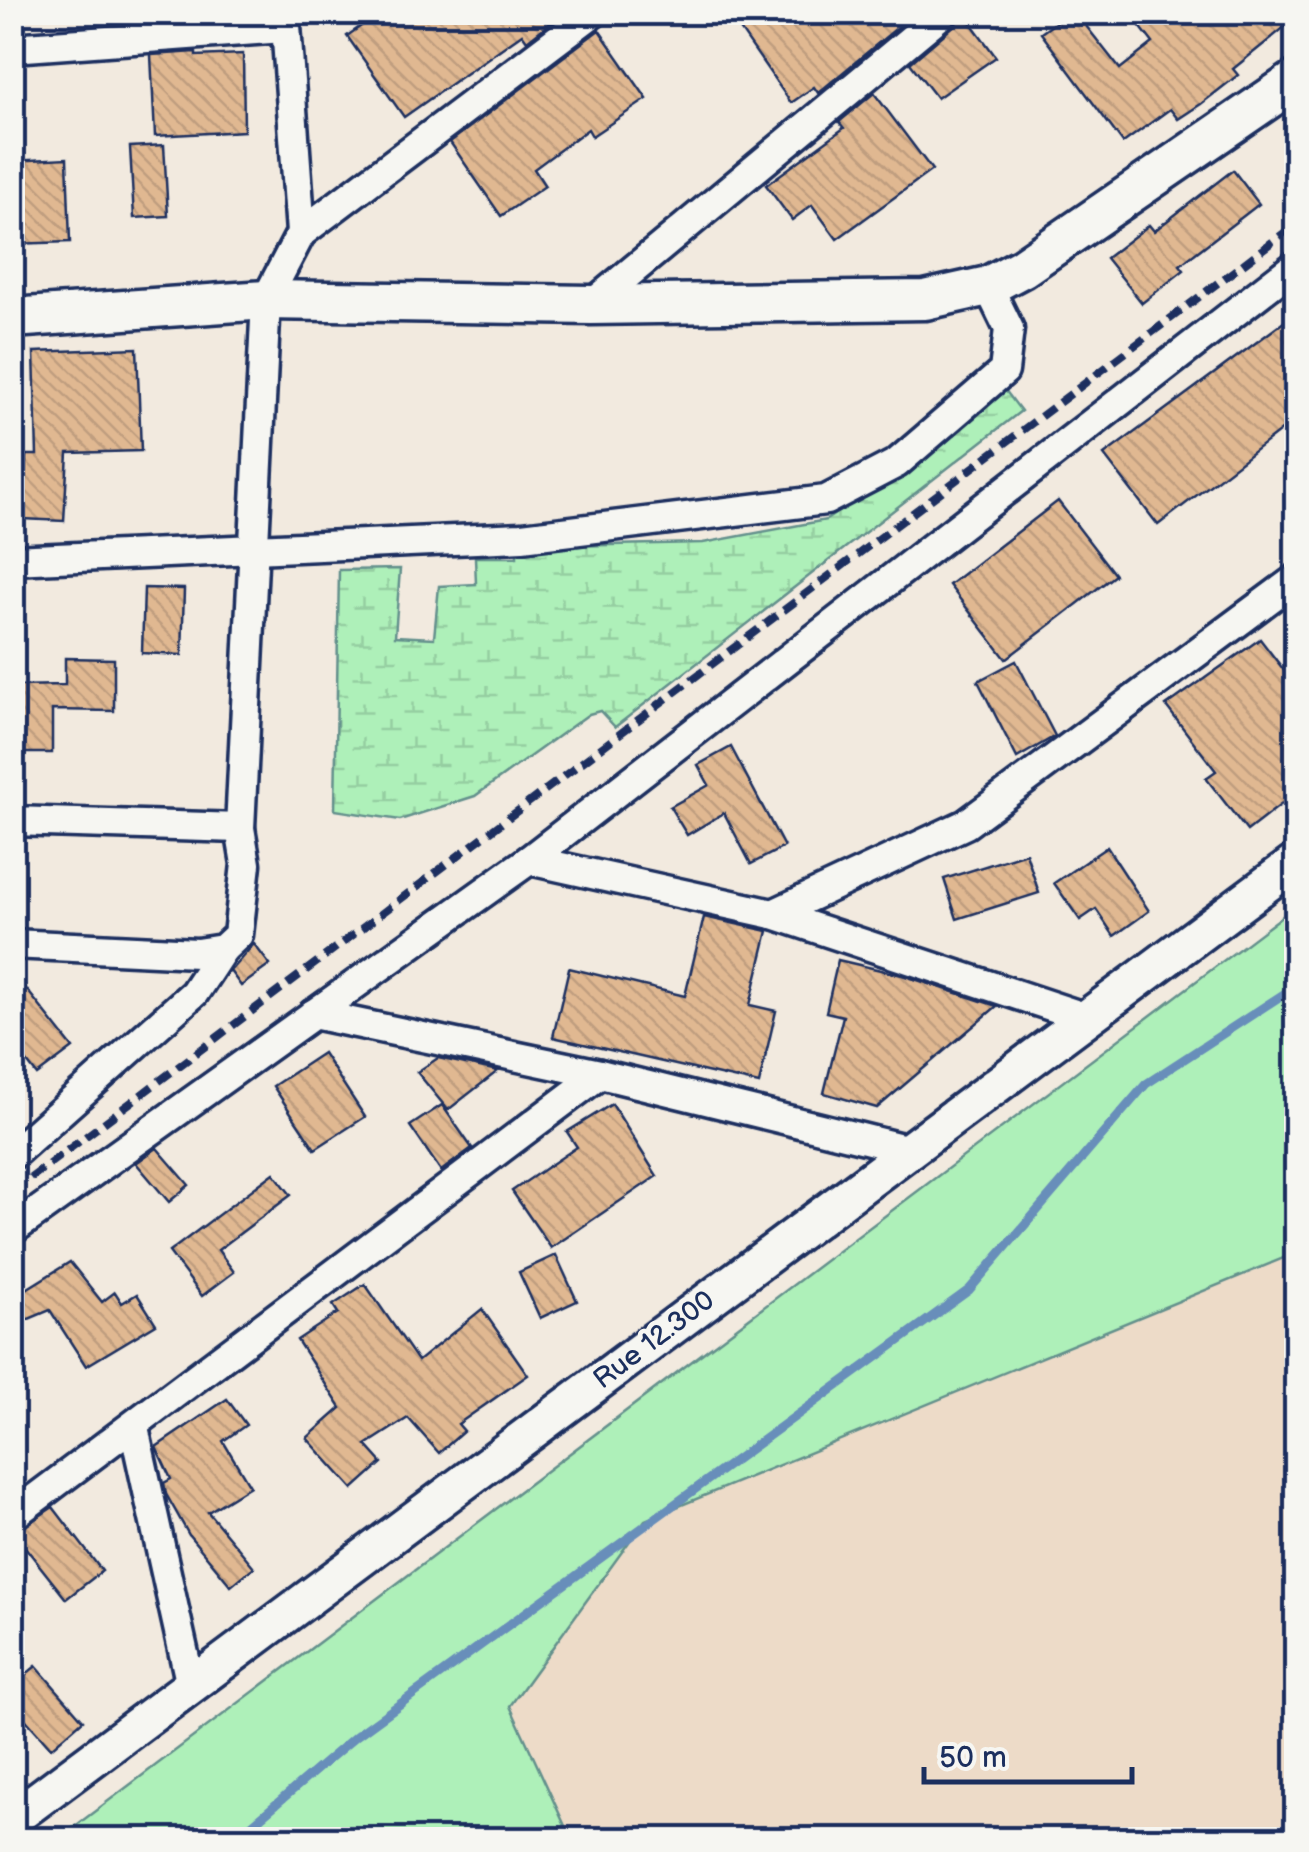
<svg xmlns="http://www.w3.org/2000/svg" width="1309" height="1852" font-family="'Balsamiq Sans',sans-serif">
<defs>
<pattern id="wetland-marsh" width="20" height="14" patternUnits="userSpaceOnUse" patternTransform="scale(2.5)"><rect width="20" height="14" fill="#aef0b9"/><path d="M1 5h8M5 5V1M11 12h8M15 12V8" fill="none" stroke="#95cea1"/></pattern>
<pattern id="building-back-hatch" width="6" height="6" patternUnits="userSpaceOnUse" patternTransform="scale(2.5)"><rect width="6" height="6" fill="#e0b891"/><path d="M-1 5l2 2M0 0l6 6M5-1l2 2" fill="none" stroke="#c09e7f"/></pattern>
</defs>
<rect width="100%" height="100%" fill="#f2eadf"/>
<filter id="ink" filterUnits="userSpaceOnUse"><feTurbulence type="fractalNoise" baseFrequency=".01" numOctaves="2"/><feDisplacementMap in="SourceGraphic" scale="20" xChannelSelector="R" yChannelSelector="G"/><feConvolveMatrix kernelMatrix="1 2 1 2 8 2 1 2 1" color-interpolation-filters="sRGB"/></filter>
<g filter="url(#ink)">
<!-- built -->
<polygon fill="#eddbc8" points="1296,906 1296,1839 58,1840 77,1825"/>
<!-- green -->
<polygon fill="#aef0b9" stroke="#64908c" stroke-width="2.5" points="1296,906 1296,1253 645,1520 510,1706 571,1839 58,1839"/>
<!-- wetland -->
<polygon fill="url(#wetland-marsh)" stroke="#64908c" stroke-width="2.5" points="1002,386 1021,411 615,727 600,711 589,714 475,796 400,820 335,810 339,570 400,569 395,636 434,638 439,586 476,584 475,557 517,557 517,547 703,543 826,520 940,442"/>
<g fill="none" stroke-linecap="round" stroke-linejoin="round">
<!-- stream -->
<polyline stroke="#688eba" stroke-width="9" points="234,1840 356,1736 969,1290 1146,1084 1296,986"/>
</g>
<!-- building -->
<g fill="url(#building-back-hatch)" stroke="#1b2f5e" stroke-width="2.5">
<polygon points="381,12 564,12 527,41 522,34 404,117 347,36"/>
<polygon points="728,12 916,12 818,93 814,87 791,103"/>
<polygon points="963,12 996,57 937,98 910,63 955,25"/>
<polygon points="1070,12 1075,12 1120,69 1153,43 1129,12 1296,12 1296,18 1233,69 1238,75 1201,104 1178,119 1170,109 1123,143 1041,33"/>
<polygon points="599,30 647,99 592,136 588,129 534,169 545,186 501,216 450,142"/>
<polygon points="196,52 196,56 243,54 244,131 155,136 151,55"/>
<polygon points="874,93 932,170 837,239 812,205 792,220 766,185 844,128 839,122"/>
<polygon points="164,145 168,216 134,218 130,147"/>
<polygon points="67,158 70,242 12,244 12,161"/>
<polygon points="1233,170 1259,204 1180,265 1184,270 1142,303 1106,258 1149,225 1154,231"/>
<polygon points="1296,313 1296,419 1158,525 1104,455"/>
<polygon points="137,348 141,451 68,453 64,521 23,519 26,455 37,455 34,352"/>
<polygon points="1058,501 1115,575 1006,659 949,585"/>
<polygon points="144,588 184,589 182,655 142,653"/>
<polygon points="1260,639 1296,686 1296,793 1247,831 1206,778 1216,771 1166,706"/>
<polygon points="65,658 114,659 114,711 52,710 52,753 15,753 15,686 65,685"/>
<polygon points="1016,661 1055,736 1017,758 978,681"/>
<polygon points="731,747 784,847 751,864 724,813 687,835 670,807 709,785 698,765"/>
<polygon points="1107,847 1149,911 1114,936 1096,909 1080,920 1054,883"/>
<polygon points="1026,853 1039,893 957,919 944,879"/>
<polygon points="704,917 768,931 750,1005 776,1011 759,1084 553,1037 569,968 685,996"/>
<polygon points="254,944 270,965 241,986 230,971"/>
<polygon points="838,960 902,975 997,1006 877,1108 824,1093 843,1016 826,1012"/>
<polygon points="12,971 73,1048 37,1075 12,1043"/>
<polygon points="323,1053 365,1117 315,1149 273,1086"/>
<polygon points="438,1058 498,1071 448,1110 417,1072"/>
<polygon points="612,1104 657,1176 551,1248 512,1191 577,1147 567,1132"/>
<polygon points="442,1105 472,1148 441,1171 410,1126"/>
<polygon points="157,1148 189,1185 169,1202 136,1163"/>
<polygon points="274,1173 291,1195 218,1250 234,1272 202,1296 169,1252"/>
<polygon points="556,1255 577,1301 540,1318 519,1272"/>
<polygon points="70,1262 102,1302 115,1292 122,1303 137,1294 156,1324 86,1366 50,1310 12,1326 12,1298"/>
<polygon points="365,1284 418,1361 482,1309 528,1375 458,1424 464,1431 439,1453 408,1418 366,1445 382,1463 353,1489 307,1438 341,1408 297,1340 338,1313 333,1305"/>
<polygon points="227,1399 246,1425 223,1441 250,1486 208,1512 254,1567 231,1586 189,1535 166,1494 164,1483 171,1479 156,1447"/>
<polygon points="53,1507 102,1571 66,1599 14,1533"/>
<polygon points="36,1666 83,1720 51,1748 12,1704 12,1686"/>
</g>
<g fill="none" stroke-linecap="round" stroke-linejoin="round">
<!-- minor casing -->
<g stroke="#1b2f5e" stroke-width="35">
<g id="minor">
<polyline points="12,48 284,28"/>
<polyline points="301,233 594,12"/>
<polyline points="591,305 944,12"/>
<polyline points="12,560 522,537 826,500 897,463 1004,371 1009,329 988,286"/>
<polyline points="12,821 240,828"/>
<polyline points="529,860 773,914 1087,1018"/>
<polyline points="773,914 966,824 1296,579"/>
<polyline points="12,944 197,953 223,949 238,935 246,864 240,828 266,300 301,233 285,12"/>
<polyline points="313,1014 600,1074 910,1150"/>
<polyline points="12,1155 194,993 223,949"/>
<polyline points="12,1230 529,860 1296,265"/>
<polyline points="134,1428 191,1686"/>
<polyline points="12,1516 600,1074"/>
</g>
</g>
<!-- tertiary casing -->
<g stroke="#1b2f5e" stroke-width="42">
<polyline id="tertiary" points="12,1819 1296,862"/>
</g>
<!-- secondary casing -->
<g stroke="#1b2f5e" stroke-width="45">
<polyline id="secondary" points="12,318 266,300 591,305 925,300 988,286 1022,268 1296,80"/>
</g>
<!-- minor -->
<use href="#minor" stroke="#f6f6f2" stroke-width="28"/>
<!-- tertiary -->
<use href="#tertiary" stroke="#f6f6f2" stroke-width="35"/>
<!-- secondary -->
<use href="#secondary" stroke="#f6f6f2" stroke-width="38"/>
<!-- rail -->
<polyline stroke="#1b2f5e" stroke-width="8" stroke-dasharray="15 8" stroke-linecap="butt" points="12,1192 1296,224"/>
</g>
</g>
<g text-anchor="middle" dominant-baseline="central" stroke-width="9" stroke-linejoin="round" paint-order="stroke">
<!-- street labels -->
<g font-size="28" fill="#1b2f5e" stroke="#f6f6f2">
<text transform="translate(654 1340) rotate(-37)">Rue 12.300</text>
</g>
</g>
<!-- margin -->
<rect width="1309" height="1852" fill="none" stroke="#f6f6f2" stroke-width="50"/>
<rect x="25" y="25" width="1259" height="1802" fill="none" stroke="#1b2f5e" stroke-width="4" filter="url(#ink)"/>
<!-- scale -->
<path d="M924 1767v15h208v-15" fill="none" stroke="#1b2f5e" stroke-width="5"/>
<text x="939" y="1767" font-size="30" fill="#1b2f5e" stroke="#f6f6f2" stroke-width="8" paint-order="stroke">50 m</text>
</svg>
